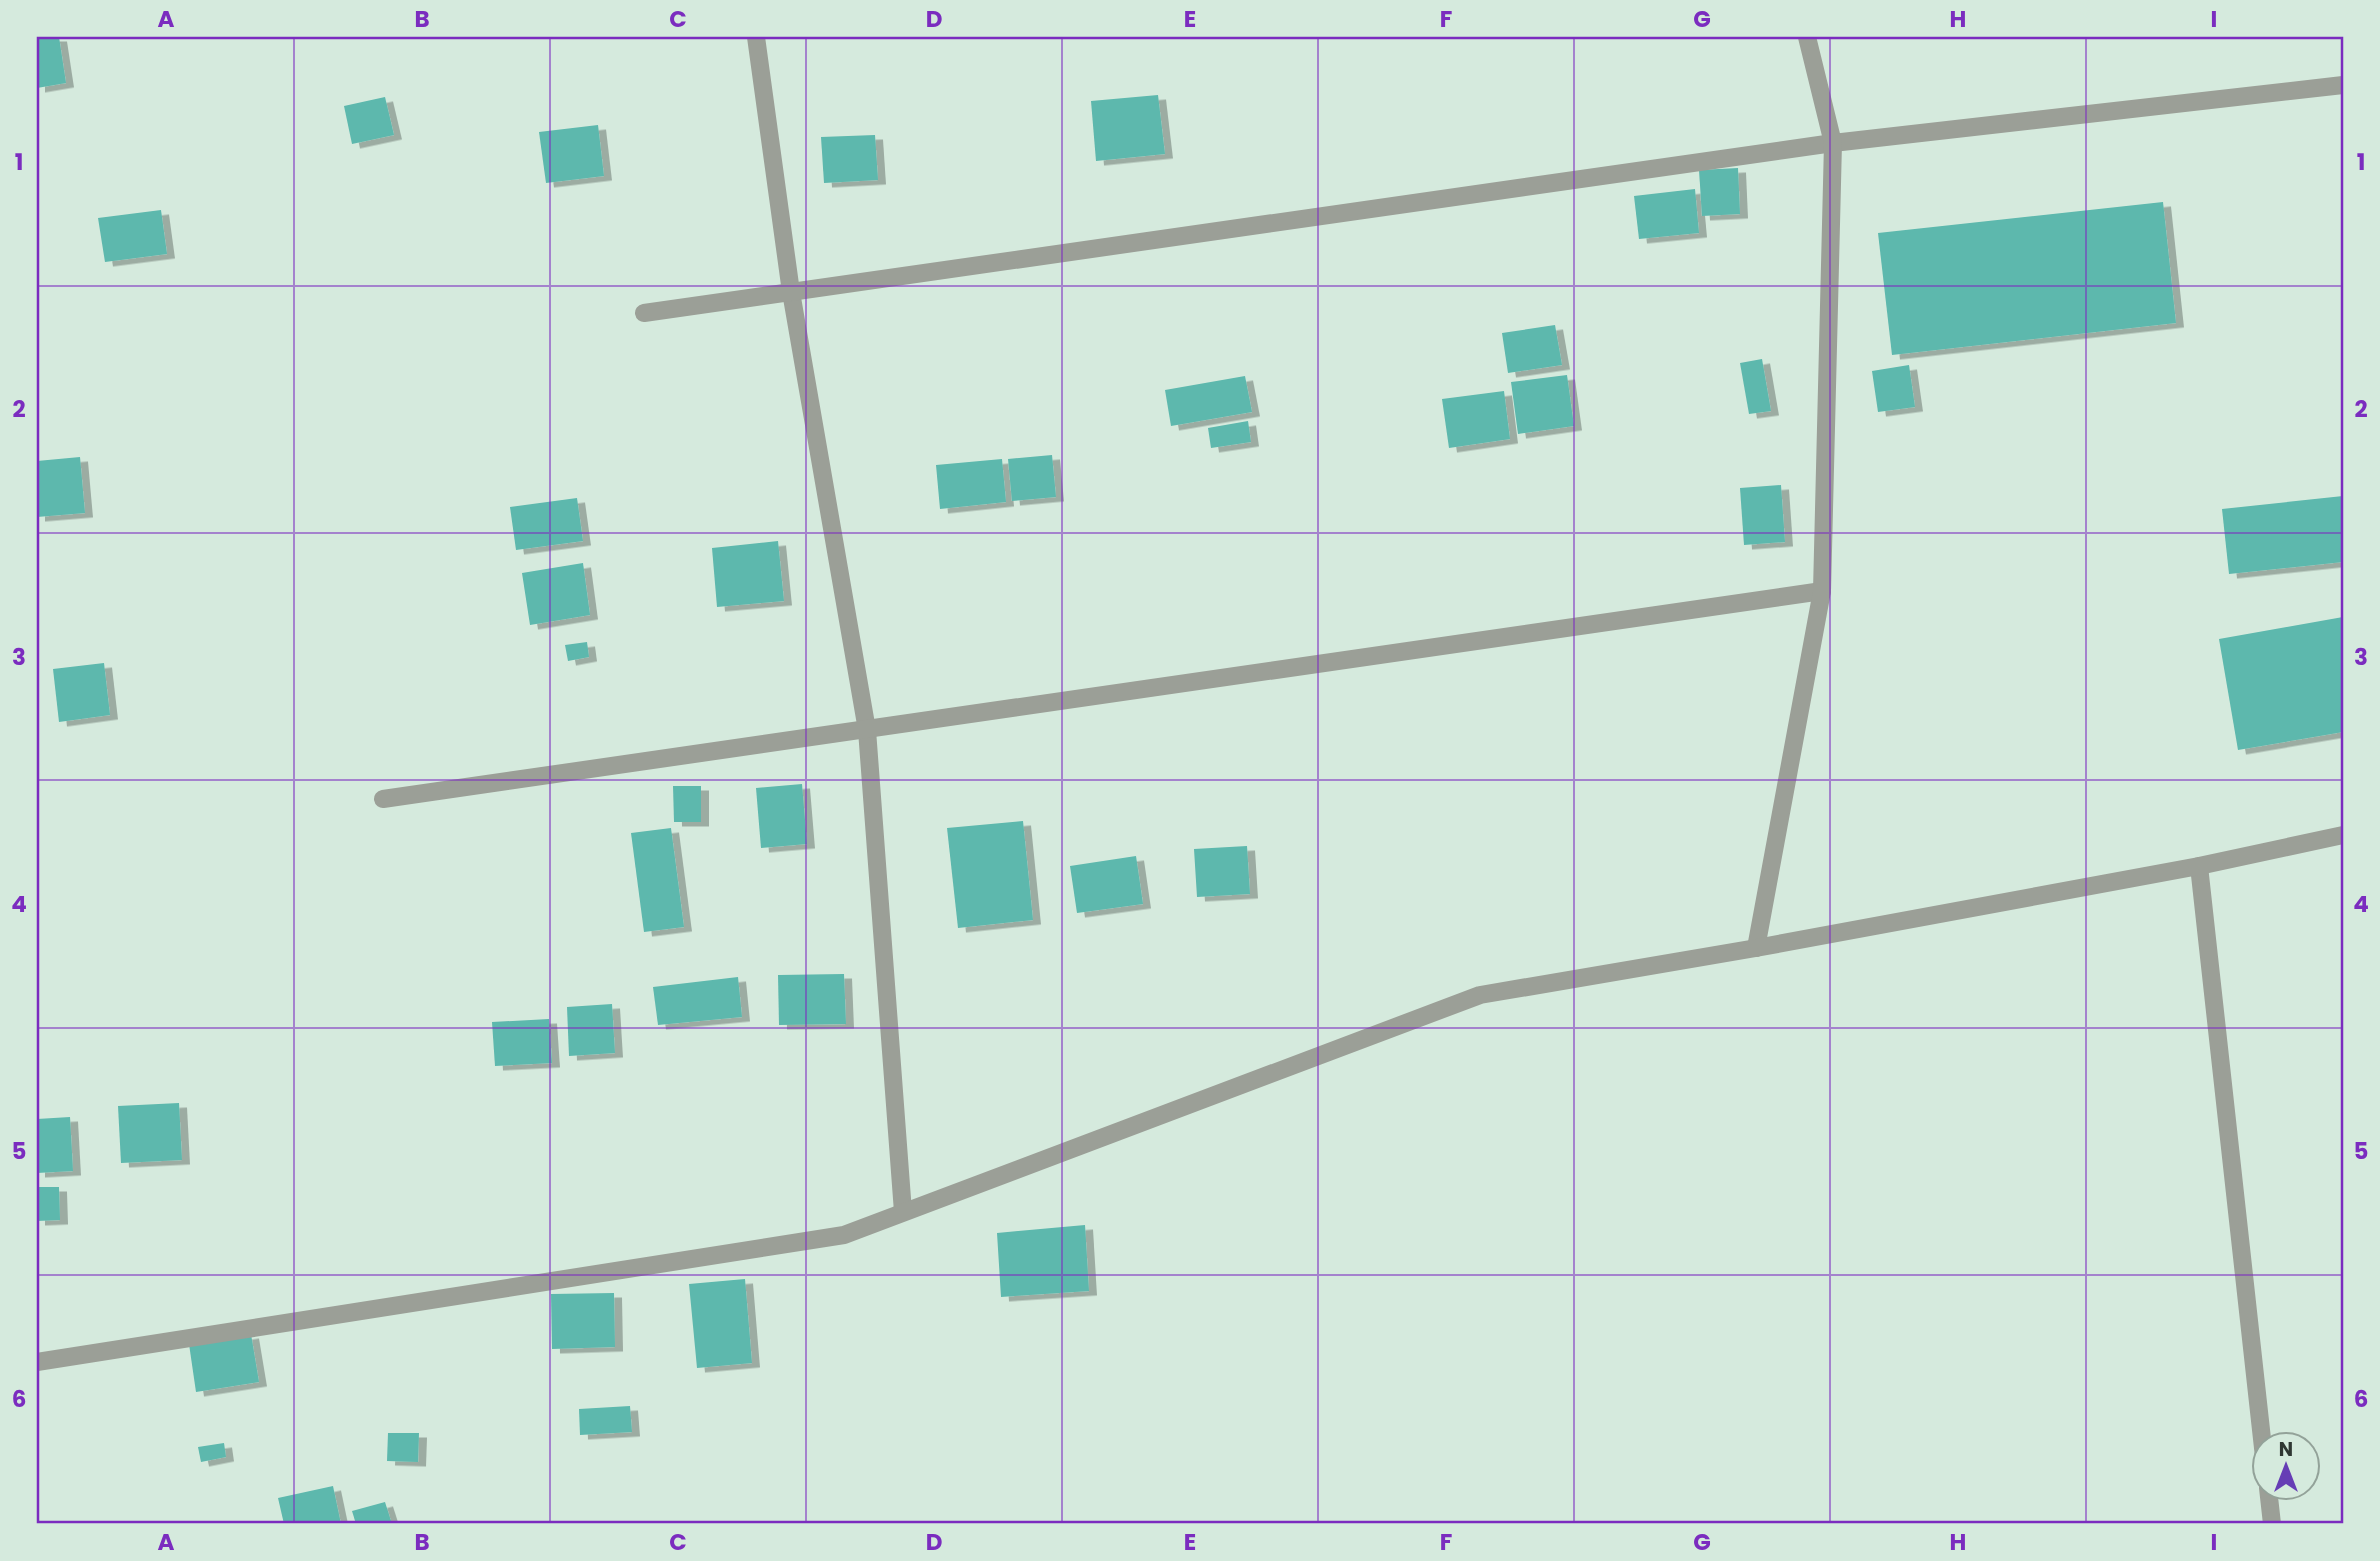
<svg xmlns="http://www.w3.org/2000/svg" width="2380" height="1561" font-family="Poppins,sans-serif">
<defs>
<filter id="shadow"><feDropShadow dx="8" dy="4.5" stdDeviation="0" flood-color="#0004"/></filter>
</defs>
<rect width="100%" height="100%" fill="#d5eadd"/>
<!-- building -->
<g fill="#5db8ad" filter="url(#shadow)">
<polygon points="37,37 59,37 66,83 37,88"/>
<polygon points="1158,95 1165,154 1096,161 1091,101"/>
<polygon points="385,97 394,135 352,144 344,106"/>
<polygon points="598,125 604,176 546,183 539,132"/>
<polygon points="875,135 878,180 824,183 821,137"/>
<polygon points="1738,168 1740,214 1702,216 1699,170"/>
<polygon points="1695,189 1699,233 1639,239 1634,196"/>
<polygon points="2163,202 2176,323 1892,355 1878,233"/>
<polygon points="161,210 167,254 105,262 98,218"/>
<polygon points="1555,325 1562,365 1508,373 1502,333"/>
<polygon points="1762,359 1771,411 1749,414 1740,363"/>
<polygon points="1909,365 1915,407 1878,412 1872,371"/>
<polygon points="1567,375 1574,426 1518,434 1511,382"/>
<polygon points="1245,376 1252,412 1171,426 1165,390"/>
<polygon points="1504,391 1510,439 1449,448 1442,399"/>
<polygon points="1248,421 1251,442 1211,448 1208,428"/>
<polygon points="1052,455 1056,497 1012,501 1008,459"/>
<polygon points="80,457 85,513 37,517 37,461"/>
<polygon points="1002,459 1006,502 940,509 936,465"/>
<polygon points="1781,485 1785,542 1744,545 1740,488"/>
<polygon points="2343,496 2343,562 2229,574 2222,509"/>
<polygon points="577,498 583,541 516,550 510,507"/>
<polygon points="778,541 784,601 717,607 712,548"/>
<polygon points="583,563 590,615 530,625 522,573"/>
<polygon points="2343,617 2343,732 2238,750 2219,639"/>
<polygon points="587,642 589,657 568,661 565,645"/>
<polygon points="104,663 110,715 59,722 53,669"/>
<polygon points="802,784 807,844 761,848 756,788"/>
<polygon points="673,786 701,786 701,822 674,822"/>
<polygon points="1023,821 1033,920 958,928 947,828"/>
<polygon points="671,828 684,927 644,932 631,833"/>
<polygon points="1247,846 1250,894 1197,897 1194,849"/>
<polygon points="1136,856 1143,904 1077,913 1070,866"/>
<polygon points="844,974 846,1024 779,1025 778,975"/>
<polygon points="738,977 742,1017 658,1025 653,987"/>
<polygon points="612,1004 615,1053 569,1056 567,1007"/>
<polygon points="549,1019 552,1063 495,1066 492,1022"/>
<polygon points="179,1103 182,1160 121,1163 118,1106"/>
<polygon points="70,1117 73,1171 37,1173 37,1119"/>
<polygon points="37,1187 59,1187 60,1220 37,1221"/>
<polygon points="1085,1225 1089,1291 1001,1297 997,1233"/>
<polygon points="745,1279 752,1363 697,1368 689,1284"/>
<polygon points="614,1293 615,1347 552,1349 551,1294"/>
<polygon points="251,1334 259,1382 196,1392 189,1344"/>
<polygon points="630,1406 632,1432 580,1435 579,1409"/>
<polygon points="388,1433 419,1433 418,1462 387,1461"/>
<polygon points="224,1443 226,1457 201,1462 198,1447"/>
<polygon points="333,1486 341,1524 284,1524 278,1498"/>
<polygon points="385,1502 392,1524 356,1524 352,1511"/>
</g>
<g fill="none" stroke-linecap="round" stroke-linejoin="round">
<!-- street -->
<g stroke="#9b9f97" stroke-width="18">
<polyline points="756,37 791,292 867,730 903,1212"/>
<polyline points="644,313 1833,143 2343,85"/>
<polyline points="383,799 1822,591"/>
<polyline points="2199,866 2264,1457"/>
<polyline points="1756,948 1822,591 1833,143 1807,37"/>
<polyline points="37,1362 844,1235 1480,995 1756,948 2199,866 2343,835"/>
<polyline points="2268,1488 2272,1524"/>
</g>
</g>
<!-- grid -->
<path fill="none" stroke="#7b2cbf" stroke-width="2" stroke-opacity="0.55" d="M294,37V1524M550,37V1524M806,37V1524M1062,37V1524M1318,37V1524M1574,37V1524M1830,37V1524M2086,37V1524M37,286H2343M37,533H2343M37,780H2343M37,1028H2343M37,1275H2343"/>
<!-- border -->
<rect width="2380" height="1561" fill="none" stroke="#d5eadd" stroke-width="77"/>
<!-- north arrow -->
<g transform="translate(2286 1466)"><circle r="33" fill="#d5eadd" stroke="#93a299" stroke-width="2"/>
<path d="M0-5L12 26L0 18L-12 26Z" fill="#663db5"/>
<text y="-10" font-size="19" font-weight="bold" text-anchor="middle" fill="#2f3732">N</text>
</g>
<rect x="38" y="38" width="2304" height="1484" fill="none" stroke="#7b2cbf" stroke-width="2.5"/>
<g font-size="23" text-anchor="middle" font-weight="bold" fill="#7b2cbf">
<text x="166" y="27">A</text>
<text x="422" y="27">B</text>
<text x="678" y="27">C</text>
<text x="934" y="27">D</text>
<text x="1190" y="27">E</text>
<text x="1446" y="27">F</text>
<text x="1702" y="27">G</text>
<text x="1958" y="27">H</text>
<text x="2214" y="27">I</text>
<text x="19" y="170">1</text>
<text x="2361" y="170">1</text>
<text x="19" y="417">2</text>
<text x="2361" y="417">2</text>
<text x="19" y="665">3</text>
<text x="2361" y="665">3</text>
<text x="19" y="912">4</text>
<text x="2361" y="912">4</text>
<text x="19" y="1159">5</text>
<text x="2361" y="1159">5</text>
<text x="19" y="1407">6</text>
<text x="2361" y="1407">6</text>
<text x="166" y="1550">A</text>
<text x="422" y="1550">B</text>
<text x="678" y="1550">C</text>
<text x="934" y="1550">D</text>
<text x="1190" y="1550">E</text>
<text x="1446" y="1550">F</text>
<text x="1702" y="1550">G</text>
<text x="1958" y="1550">H</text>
<text x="2214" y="1550">I</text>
</g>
</svg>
